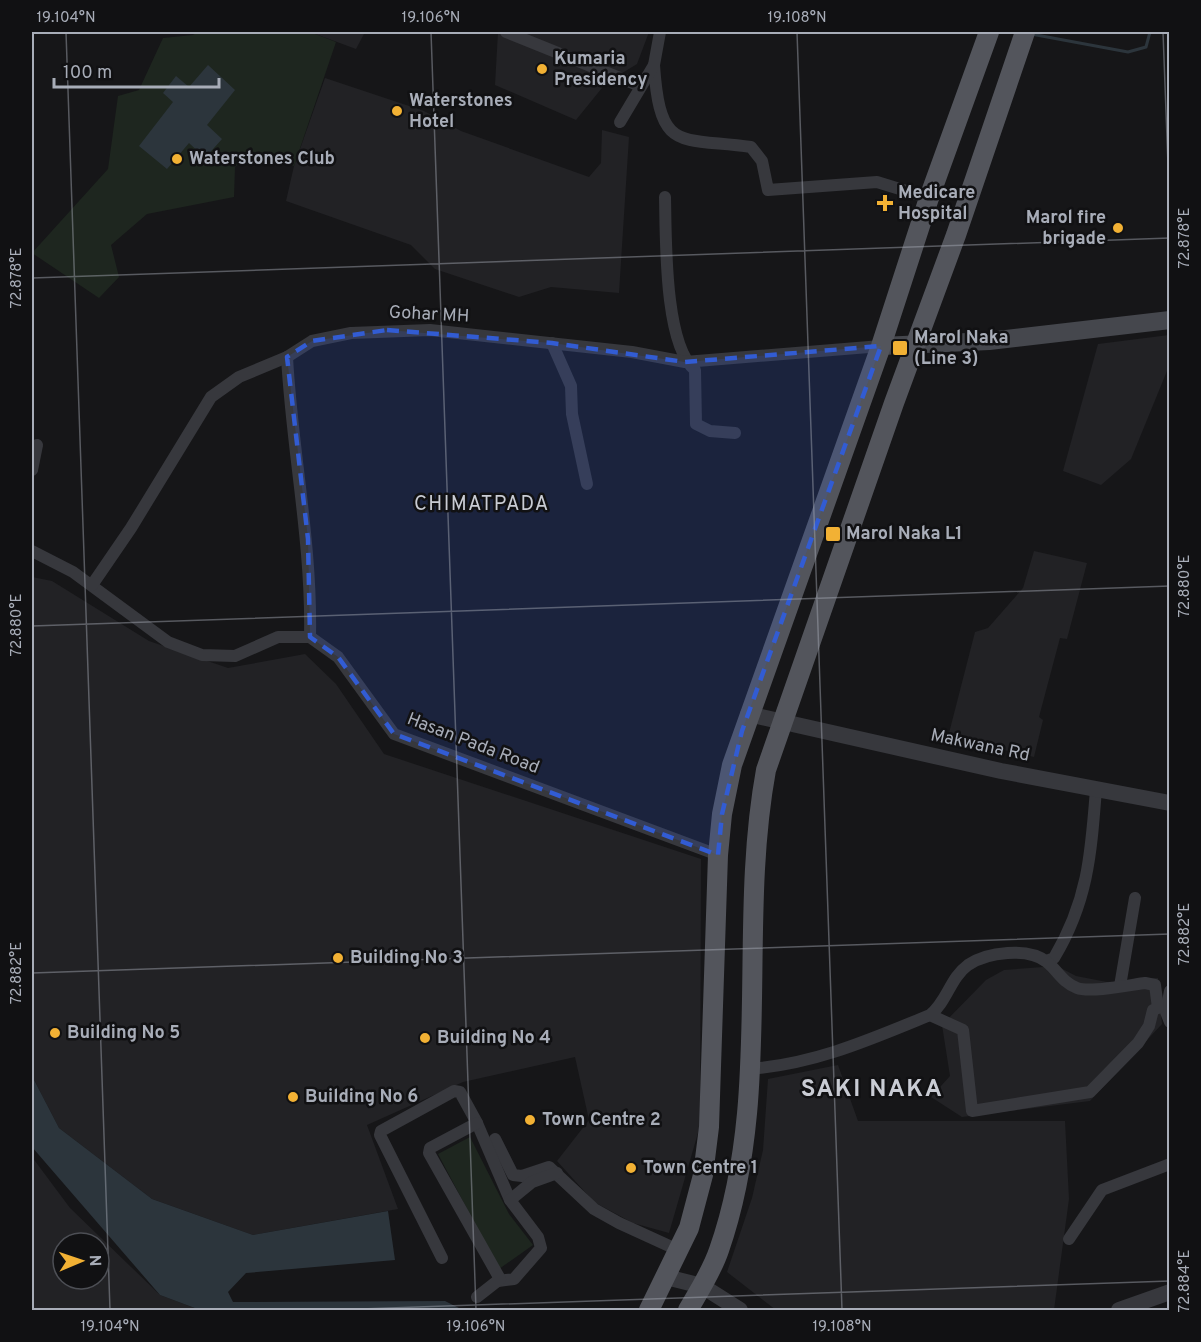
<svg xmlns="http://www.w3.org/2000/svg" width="1201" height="1342" font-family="Overpass,sans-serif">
<rect width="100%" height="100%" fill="#161618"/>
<!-- built -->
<g fill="#222225" fill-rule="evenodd">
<polygon points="310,32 365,32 356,49"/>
<polygon points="498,32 649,32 637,64 606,83 576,120 495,85"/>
<polygon points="325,78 424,111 461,131 589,177 601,163 602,130 629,137 619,293 551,287 519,297 435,269 411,245 286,201 294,166"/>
<polygon points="1169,335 1169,366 1131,459 1101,485 1063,471 1098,344"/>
<polygon points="1034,551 1087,563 1067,639 1060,638 1039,717 1043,720 1034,757 948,737 975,632 988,628 1023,588"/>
<polygon points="32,577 52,581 149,641 228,668 305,654 336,684 384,754 701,859 700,1126 669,1233 633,1223 594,1202 557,1161 589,1120 575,1057 463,1082 367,1125 398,1209 253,1235 152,1199 59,1128 32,1076"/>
<polygon points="1057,966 1076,976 1107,982 1158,978 1162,1024 1090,1101 962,1117 931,1097 950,1076 942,1025 986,980 1004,970"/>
<polygon points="838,1065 858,1121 1065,1121 1069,1199 1054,1310 776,1310 727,1272 752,1198 763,1150 768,1079"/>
<path d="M32,1157L70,1208L160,1295L200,1310H32ZM63,1243H99V1279H63Z"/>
</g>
<!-- green -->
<g fill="#1e261f">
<polygon points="197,32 310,32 336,42 294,166 253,152 235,167 234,197 147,214 111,245 119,277 99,298 32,253 108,169 118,96 139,90 163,38 193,35"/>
<polygon points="470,1137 509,1214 533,1245 499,1269 438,1154"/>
</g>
<!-- water -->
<g fill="#2c353c">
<polygon points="208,65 235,90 207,125 222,139 205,158 189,143 167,169 139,146 173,102 163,93 176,76 189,87"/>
<polygon points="32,1076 59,1128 152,1199 253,1235 388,1211 395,1260 246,1273 228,1292 233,1302 445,1301 463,1310 200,1310 160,1295 32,1147"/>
</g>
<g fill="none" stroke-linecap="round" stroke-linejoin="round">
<!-- stream -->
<polyline stroke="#2c353c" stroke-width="3" points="1031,34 1128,52 1146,47 1150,32"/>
<!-- minor -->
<g stroke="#37383d" stroke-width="12">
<polyline points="506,32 640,86"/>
<path d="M654,65C660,153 678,137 751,147L762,161L768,190L877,182L929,198"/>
<polyline points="620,122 654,65 660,32"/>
<path d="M665,197C666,237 664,345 695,370L696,424L710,431L735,433"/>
<polyline points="552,343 571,386 572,414 587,484"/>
<path d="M287,357C292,451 312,542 310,637"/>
<polyline points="32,470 37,445"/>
<polyline points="32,551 73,572 168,642 202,655 235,656 278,637 310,637 338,657 394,734 718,855"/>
<polyline points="92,585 131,528 211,397 239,377 287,357 312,341 351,333 430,330 632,352 685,362 881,346"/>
<path d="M1046,961L1054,958C1088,901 1091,854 1096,789"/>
<polyline points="1120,986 1135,898"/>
<polyline points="1170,991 1166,1012 1170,1022"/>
<path d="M749,1069C815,1064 869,1040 930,1015C947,1002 950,978 968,965C987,952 1028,947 1047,962C1058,971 1062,982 1077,988C1090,993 1130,985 1145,983L1155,985L1158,1008L1153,1010L1149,1026L1138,1043L1090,1092L972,1111L963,1030L930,1015"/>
<polyline points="495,1139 513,1175 522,1176 549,1167 594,1209 619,1223 678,1250"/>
<polyline points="1069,1239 1102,1190 1170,1164"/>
<polyline points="442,1258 380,1135 381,1131 454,1091 460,1092 477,1123 510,1200"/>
<polyline points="498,1281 514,1279 541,1248 538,1237 510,1200 532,1182 557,1173"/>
<polyline points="477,1297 500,1279 429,1153 430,1148 477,1123"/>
</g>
<!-- tertiary -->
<g stroke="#37383d" stroke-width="16">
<polyline points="748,714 1001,771 1170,803"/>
<polyline points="666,1277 702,1286 740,1310"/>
<polyline points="1119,1310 1170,1292"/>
</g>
<!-- secondary -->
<polyline stroke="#45474d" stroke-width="18" points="881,346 989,341 1170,320"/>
<!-- primary -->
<g stroke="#53555c" stroke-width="20">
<polyline points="649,1310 689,1228 703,1175 709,1127 718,855 722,814 732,765 881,346 929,198 989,32"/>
<path d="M688,1310C699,1291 712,1271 719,1250C773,1096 737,928 766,770L894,403L956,235L1025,32"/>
</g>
</g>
<!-- marked area -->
<path fill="#325cd3" fill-opacity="0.2" stroke="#325cd3" stroke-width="4.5" stroke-dasharray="12 8" stroke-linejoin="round" d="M387,330L552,343L685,362L881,346L742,731L722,814L718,855L394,734L338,657L310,637L308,539L287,357L312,341Z"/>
<!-- ticks -->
<path fill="none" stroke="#a8adb8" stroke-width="1.5" stroke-opacity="0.45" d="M66,32L110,1310M431,32L476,1310M797,32L842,1310M1163,32L1170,218M32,278L1170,238M32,626L1170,586M32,973L1170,934M332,1310L1170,1281"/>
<!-- markers -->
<g fill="#f2b134" stroke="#111113" stroke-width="2">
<circle cx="542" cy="69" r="6"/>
<circle cx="397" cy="111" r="6"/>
<circle cx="177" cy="159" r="6"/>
<path d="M882 194h6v6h6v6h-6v6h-6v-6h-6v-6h6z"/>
<circle cx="1118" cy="228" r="6"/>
<rect x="892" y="340" width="16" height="16" rx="3"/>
<rect x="825" y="526" width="16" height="16" rx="3"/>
<circle cx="338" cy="958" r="6"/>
<circle cx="55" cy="1033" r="6"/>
<circle cx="425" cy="1038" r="6"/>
<circle cx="293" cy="1097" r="6"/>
<circle cx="530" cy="1120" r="6"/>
<circle cx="631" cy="1168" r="6"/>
</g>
<g text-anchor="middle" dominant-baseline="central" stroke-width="5" stroke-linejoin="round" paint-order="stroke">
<!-- poi labels -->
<g font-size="18" font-weight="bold" fill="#a8adb8" stroke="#111113" text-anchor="start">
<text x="554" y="59">Kumaria<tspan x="554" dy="21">Presidency</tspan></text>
<text x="409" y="101">Waterstones<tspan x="409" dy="21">Hotel</tspan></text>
<text x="189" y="159">Waterstones Club</text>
<text x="898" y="193">Medicare<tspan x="898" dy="21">Hospital</tspan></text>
<text x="1106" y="218" text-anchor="end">Marol fire<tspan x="1106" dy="21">brigade</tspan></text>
<text x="914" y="338">Marol Naka<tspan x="914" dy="21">(Line 3)</tspan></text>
<text x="846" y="534">Marol Naka L1</text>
<text x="350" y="958">Building No 3</text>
<text x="67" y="1033">Building No 5</text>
<text x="437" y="1038">Building No 4</text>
<text x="305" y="1097">Building No 6</text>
<text x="542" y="1120">Town Centre 2</text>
<text x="643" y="1168">Town Centre 1</text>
</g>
<!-- street labels -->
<g font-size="18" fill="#a8adb8" stroke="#111113">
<text transform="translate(429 315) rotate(3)">Gohar MH</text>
<text transform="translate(473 744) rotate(21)">Hasan Pada Road</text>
<text transform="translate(980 746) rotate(12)">Makwana Rd</text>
</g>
<!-- neighbourhood labels -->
<g font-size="20" letter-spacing="1.5" fill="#c9ccd4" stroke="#111113">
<text x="482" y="505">CHIMATPADA</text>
</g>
<!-- district labels -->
<g font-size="24" font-weight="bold" letter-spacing="1.5" fill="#c9ccd4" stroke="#111113">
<text x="872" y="1090">SAKI NAKA</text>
</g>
</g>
<!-- border -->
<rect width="1201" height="1342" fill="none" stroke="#111113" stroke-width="66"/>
<!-- north arrow -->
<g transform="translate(81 1261) rotate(88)"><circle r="28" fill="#111113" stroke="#4d4f55" stroke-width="1.5"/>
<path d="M0-4.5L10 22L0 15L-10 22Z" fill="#f2b134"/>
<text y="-9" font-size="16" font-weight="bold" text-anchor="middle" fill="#a8adb8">N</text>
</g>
<!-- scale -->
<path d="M54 78v9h165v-9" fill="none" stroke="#a8adb8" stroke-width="3"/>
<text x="63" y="78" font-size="18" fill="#a8adb8" stroke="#111113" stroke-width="4.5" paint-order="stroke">100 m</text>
<rect x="33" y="33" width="1135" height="1276" fill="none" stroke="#a8adb8" stroke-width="2"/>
<g font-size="15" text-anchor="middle" fill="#a8adb8">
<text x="66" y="22">19.104°N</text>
<text x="431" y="22">19.106°N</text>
<text x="797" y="22">19.108°N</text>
<text transform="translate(1184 238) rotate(-90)" y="5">72.878°E</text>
<text transform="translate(16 278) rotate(-90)" y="5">72.878°E</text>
<text transform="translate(1184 586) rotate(-90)" y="5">72.880°E</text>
<text transform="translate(16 625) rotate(-90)" y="5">72.880°E</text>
<text transform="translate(1184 934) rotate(-90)" y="5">72.882°E</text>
<text transform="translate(16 973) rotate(-90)" y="5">72.882°E</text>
<text transform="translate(1184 1281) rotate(-90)" y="5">72.884°E</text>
<text x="110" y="1331">19.104°N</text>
<text x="476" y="1331">19.106°N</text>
<text x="842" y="1331">19.108°N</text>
</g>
</svg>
